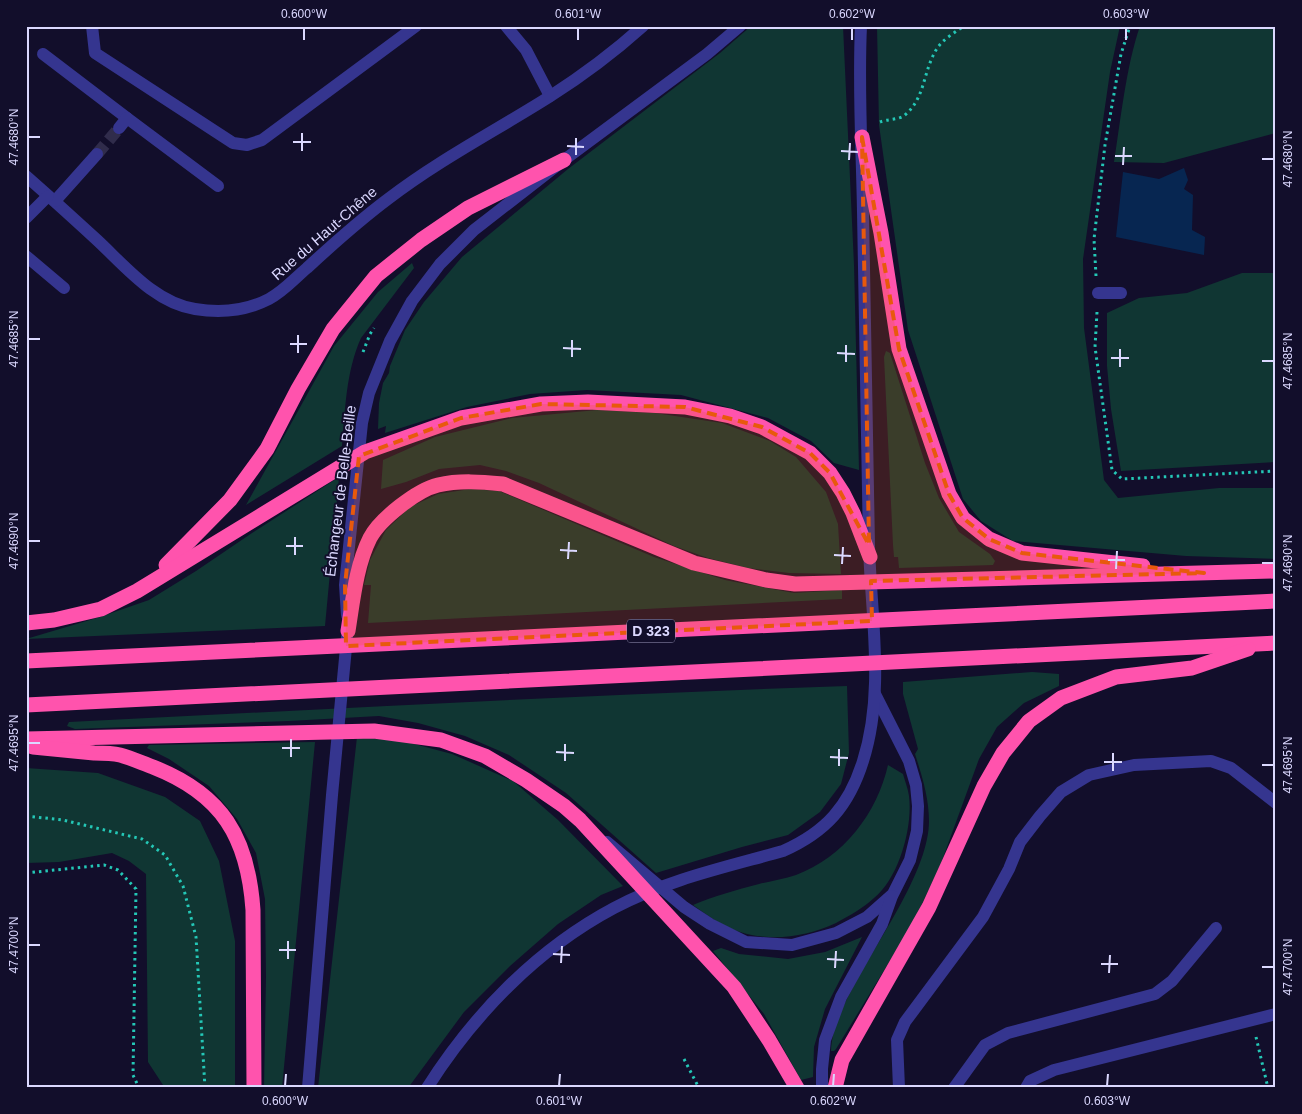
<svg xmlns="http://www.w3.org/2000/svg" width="1302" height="1114" font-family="Arial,sans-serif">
<rect width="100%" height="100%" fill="#120e2b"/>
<!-- green -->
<g fill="#103633">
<polygon points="751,26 843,26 854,265 859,470 834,463 811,441 768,418 681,395 587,390 530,394 467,407 385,433 386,426 378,429 379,403 383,383 389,373 390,366 405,330 424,302 462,257 568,169 720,53"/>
<polygon points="877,26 1120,26 1110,72 1083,259 1084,328 1104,480 1118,498 1219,488 1276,488 1276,559 1186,556 1013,541 981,521 963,499 908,330 879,125"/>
<path d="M1140,26H1276V133L1164,163L1114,162C1121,118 1126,67 1140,26Z"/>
<path d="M412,263L414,268L361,338C346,371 345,411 342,446L246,505L334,346L378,292Z"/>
<polygon points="1242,273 1276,273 1276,339 1274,343 1276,348 1276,462 1121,471 1111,409 1107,366 1107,313 1139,298 1187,293"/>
<polygon points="886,351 890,353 925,463 939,498 959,532 990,554 995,561 993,565 899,568 898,557 894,557 893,545 884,357"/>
<polygon points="597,410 655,413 722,423 770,441 796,457 826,492 838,524 841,574 789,573 748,568 708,558 674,546 539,483 506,471 480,465 439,469 406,482 381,489 383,460 435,437 512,418"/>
<polygon points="339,477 325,626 26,639 100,617 149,600 196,571 252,533"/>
<polygon points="470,489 499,491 654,557 725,580 794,593 842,590 842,599 368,623 371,585 364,585 370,560 386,530 410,507 438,494"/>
<path d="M1032,672L1059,674V686L1024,703L997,727L979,759L940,866L913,923L836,1049L834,1051H831C832,1025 845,1002 857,980C880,937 929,869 929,821C929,798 922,776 915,754L918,749L903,694V682Z"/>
<path d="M847,686L849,753L841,784L820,812L788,835L742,847L656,873L566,793L509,755L465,736L418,723L379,716L289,721L75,729L67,726L69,722C328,709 588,695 847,686Z"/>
<polygon points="357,737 403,741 452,754 513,781 558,820 623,886 601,895 558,924 510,966 464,1012 408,1088 318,1088"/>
<polygon points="315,742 282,1088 264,1088 266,977 265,899 256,853 237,819 209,786 169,759 147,748 149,745"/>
<path d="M888,765L903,774C905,781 908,789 909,796C913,827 899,878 874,898C863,908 849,916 836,923C808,936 777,941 747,934C726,929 710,917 693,905C714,896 736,890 759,884C771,881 784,879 796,875C844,857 877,813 888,765Z"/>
<polygon points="26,768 98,773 165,797 200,821 219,861 235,941 235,1088 165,1088 148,1062 146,874 129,861 112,853 59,862 26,863"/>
<polygon points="862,937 825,1009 814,1047 813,1077 801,1080 764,1014 713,951 721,948 739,954 788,959 825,952"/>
</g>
<!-- water -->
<polygon fill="#072651" points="1184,168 1188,180 1184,189 1193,195 1192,230 1205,237 1204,255 1116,237 1123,172 1159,179"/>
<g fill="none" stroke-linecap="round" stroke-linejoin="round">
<!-- minor-tunnel -->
<polyline stroke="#302c4b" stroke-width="12" stroke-dasharray="12 6" stroke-linecap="butt" points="97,154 119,128"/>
<!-- path -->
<g stroke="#24c7b6" stroke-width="3" stroke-dasharray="2.5 4" stroke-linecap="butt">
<path d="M880,122C887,119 899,120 905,115C925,98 923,73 935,52C940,41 954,33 964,26"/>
<polyline points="1096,276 1094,239 1105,145 1121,54 1130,26"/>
<polyline points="1097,312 1095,347 1112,470 1122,479 1276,471"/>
<polyline points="363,352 370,334 374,328"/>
<polyline points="26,816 63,820 142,839 165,855 183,886 196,937 205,1088"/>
<polyline points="26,873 104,865 118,870 136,889 133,1075 139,1088"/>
<polyline points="1256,1037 1268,1088"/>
<polyline points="684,1059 699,1088"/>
</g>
<!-- minor -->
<g stroke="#35358f" stroke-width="12">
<polyline points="92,26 95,53 233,143 247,145 262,140 416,26"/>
<polyline points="506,26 526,50 550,96"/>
<polyline points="43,54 127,118"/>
<polyline points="119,128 127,118 218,186"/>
<path d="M26,176C50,197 73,218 97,240C125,266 155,303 195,309C220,313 246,311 269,299C284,291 294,279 307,268C333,244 360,220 388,199C439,160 495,131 549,97C582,76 614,52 643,26"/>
<polyline points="55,201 97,154"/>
<polyline points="26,218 48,196"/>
<polyline points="26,256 64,288"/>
<polyline points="1098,293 1121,293"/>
<polyline points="347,615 345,585 362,423 369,393 390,341 412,301 440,264 474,230 564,160 707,54 740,26"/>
<polyline points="607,842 684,907 710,924 746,942 792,945 836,933 867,917 893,894 910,860 917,831 918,806 916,785 909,761 875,694"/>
<polyline points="308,1088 332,795 347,637"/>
<path d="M427,1088C474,1014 537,949 614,908C666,880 726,867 783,851C826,832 849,806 863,761C885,692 871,617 869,546C867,434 865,323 863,212C862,150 858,88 861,26"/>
<polyline points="822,1088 822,1069 825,1040 841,997 882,924 892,896"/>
<polyline points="899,1088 897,1040 905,1022 983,917 1009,869 1020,842 1040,816 1061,792 1089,775 1134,765 1211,761 1231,768 1276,803"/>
<polyline points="954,1088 985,1045 1008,1033 1155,994 1172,981 1216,928"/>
<polyline points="1026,1088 1030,1081 1054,1070 1276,1014"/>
</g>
<!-- highway -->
<g stroke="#ff53ad" stroke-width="15">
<polyline points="862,137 881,233 899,349 949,494 963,518 989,539 1022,553 1143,566"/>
<polyline points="166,565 230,500 267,449 298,389 333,329 376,276 421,240 468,208 564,160"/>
<polyline points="26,623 54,620 101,609 137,591 365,452 461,418 541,404 588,402 685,407 730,416 762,427 810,453 830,473 843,493 853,513 870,557"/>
<path d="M348,631C353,600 356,566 370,538C380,519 417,490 438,485C460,480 482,482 503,484L694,563L766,580L795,584L1276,571"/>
<polyline points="26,661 1276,601"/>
<polyline points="26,705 1276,643"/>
<polyline points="26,739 374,731 441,740 485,756 526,780 564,806 580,820 734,987 769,1040 797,1088"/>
<path d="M33,747C53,749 73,751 94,753C102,753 112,753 120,755C131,758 142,763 153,767C222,794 248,837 253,910L254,1088"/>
<polyline points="835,1088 842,1060 929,907 984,786 1003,753 1029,721 1061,698 1116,677 1192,668 1248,649"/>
</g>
</g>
<!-- marked area -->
<path fill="#e8590c" fill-opacity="0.2" stroke="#e8590c" stroke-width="4" stroke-dasharray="10 6" stroke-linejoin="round" d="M862,137L899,349L949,494L963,518L989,539L1022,553L1204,573L871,581L872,621L346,646L345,585L359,456L461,418L541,404L685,407L762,427L810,453L830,473L869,545Z"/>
<!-- ticks -->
<path fill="none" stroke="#dbd8ff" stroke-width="2" d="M304,40V28M578,40V28M852,40V28M1126,40V28M28,137H40M293,142H311M567,146L584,147M302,151V133M841,151L858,152M576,155V138M1115,156H1132M1262,159H1274M849,160L850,143M1123,165L1124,147M28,339H40M290,344H307M563,348L581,349M298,353V335M837,353L855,354M572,357V340M1111,358H1129M1262,361H1274M846,362V345M1120,367V349M28,541H40M286,546H303M560,550L577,551M295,555V537M834,555L851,556M568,559L569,542M1108,560H1125M1262,563H1274M842,564L843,547M1116,569L1117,551M28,743H40M282,748H300M556,752L574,753M291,757V739M830,757L848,758M565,761V744M1104,762H1122M1262,765H1274M839,766V749M1113,771V753M28,945H40M279,950H296M553,954L570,955M288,959V941M827,959L844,960M561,963L562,946M1101,964H1118M1262,967H1274M835,968L836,951M1109,973L1110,955M285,1086L286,1074M559,1086L560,1074M833,1086L834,1074M1107,1086L1108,1074"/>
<g text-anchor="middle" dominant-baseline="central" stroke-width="4" stroke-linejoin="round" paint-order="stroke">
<!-- shield labels -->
<rect fill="#120e2b" stroke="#9f9bbf" stroke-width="1" x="627" y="619.5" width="48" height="23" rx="4"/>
<g font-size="14" font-weight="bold" fill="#dbd8ff">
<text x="651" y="631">D 323</text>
</g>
<!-- street labels -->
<g font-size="15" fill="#dbd8ff" stroke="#120e2b">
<text transform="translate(324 233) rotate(-41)">Rue du Haut-Chêne</text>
<text transform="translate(340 491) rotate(-83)">Échangeur de Belle-Beille</text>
</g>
</g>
<!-- border -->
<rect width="1302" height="1114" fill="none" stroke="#120e2b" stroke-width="55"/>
<rect x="28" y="28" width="1246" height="1058" fill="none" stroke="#dbd8ff" stroke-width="2"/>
<g font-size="12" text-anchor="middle" fill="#dbd8ff">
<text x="304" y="18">0.600°W</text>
<text x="578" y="18">0.601°W</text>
<text x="852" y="18">0.602°W</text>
<text x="1126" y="18">0.603°W</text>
<text transform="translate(14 137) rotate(-90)" y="4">47.4680°N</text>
<text transform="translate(1288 159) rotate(-90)" y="4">47.4680°N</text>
<text transform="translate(14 339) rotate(-90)" y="4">47.4685°N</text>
<text transform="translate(1288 361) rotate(-90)" y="4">47.4685°N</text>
<text transform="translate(14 541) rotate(-90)" y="4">47.4690°N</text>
<text transform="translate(1288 563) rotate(-90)" y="4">47.4690°N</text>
<text transform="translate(14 743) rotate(-90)" y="4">47.4695°N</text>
<text transform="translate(1288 765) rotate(-90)" y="4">47.4695°N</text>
<text transform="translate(14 945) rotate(-90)" y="4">47.4700°N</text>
<text transform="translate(1288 967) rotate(-90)" y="4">47.4700°N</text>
<text x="285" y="1105">0.600°W</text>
<text x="559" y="1105">0.601°W</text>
<text x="833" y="1105">0.602°W</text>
<text x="1107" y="1105">0.603°W</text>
</g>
</svg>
